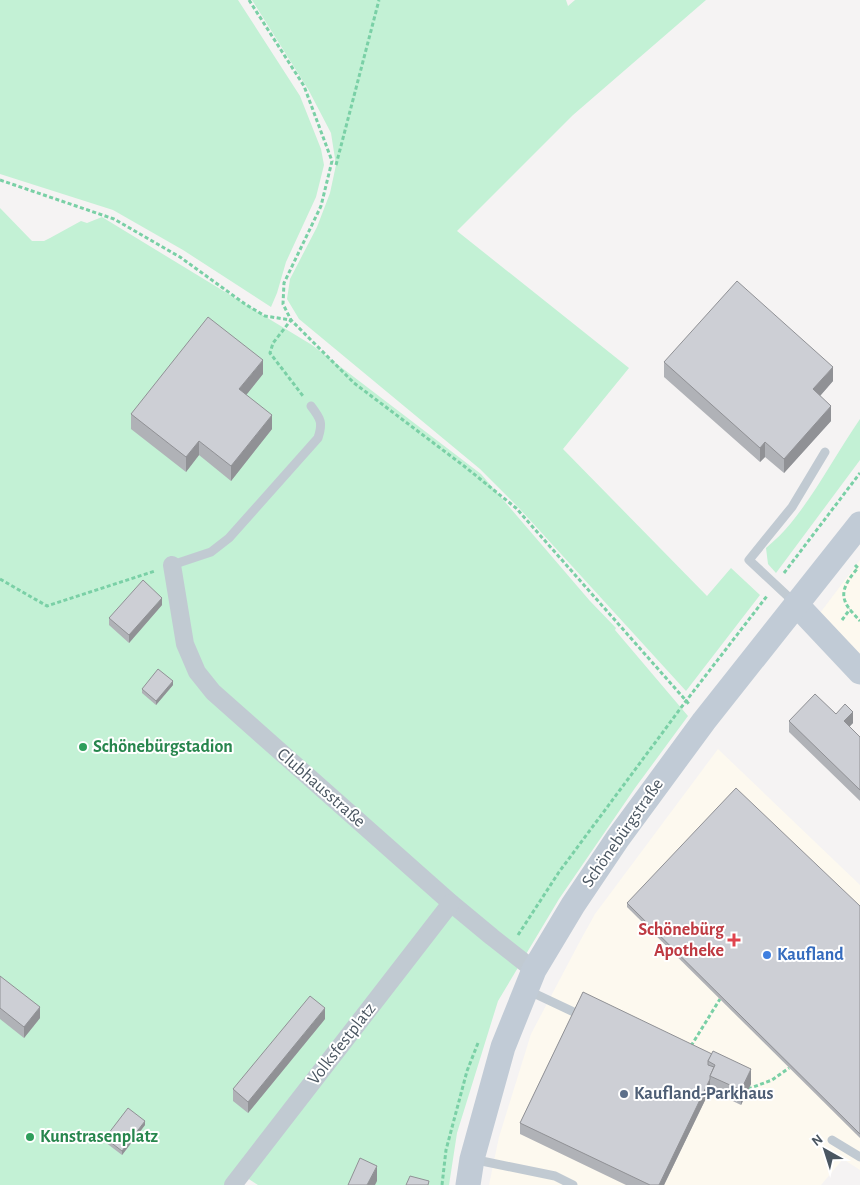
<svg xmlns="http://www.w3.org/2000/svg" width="860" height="1185" font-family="'Alegreya Sans',sans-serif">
<rect width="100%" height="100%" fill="#f5f3f3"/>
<!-- commercial -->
<g fill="#fdf9ef">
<polygon points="860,560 860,654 820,613"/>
<polygon points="718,749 860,885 860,1170 843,1159 821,1185 489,1185 499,1137 531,1034 579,943 595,914"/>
</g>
<!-- green -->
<g fill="#c3f1d5">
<polygon points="0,0 238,0 300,96 321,149 324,165 316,197 286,262 277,293 271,307 183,250 113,210 0,174"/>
<polygon points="252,0 566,0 568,6 575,0 706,0 573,115 457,231 629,368 563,449 707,596 731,568 760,595 686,691 519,508 480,469 299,319 287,299 290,279 317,227 330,193 336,165 331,133 308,89"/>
<polygon points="0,208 32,241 44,241 50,238 81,221 87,223 102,217 312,345 481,474 590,601 616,628 615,630 688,716 635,788 559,899 498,1001 457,1133 449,1185 258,1185 241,1174 233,1185 0,1185"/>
<path d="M860,419V460L776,573L768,564L766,548C775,540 784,532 791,523C817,491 836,454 860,419Z"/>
</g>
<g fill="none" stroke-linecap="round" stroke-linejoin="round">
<!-- path -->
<g stroke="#7ad0a6" stroke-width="3" stroke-dasharray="4 2.5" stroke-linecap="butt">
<polyline points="249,0 304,86 332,161 321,206 284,283 283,304 291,320 354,383 464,466 516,508 689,704"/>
<polyline points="336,165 379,0"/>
<polyline points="0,180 114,219 180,257 245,304 265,316 291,320 273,343 270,353 303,396"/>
<path d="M855,565L858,568C851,576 840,589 845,601C847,608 855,615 860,621"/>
<polyline points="784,573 860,473"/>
<polyline points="0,579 47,606 155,571"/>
<polyline points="842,620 850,609"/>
<polyline points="518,935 559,872 686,701 767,596"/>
<polyline points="691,1046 720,999"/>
<polyline points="748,1089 772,1080 789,1068"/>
<polyline points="442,1185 446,1150 467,1071 478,1043"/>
</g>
<!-- lane -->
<g stroke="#c1cad2" stroke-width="9">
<path d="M172,565L211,552L229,538L318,438C323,423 321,419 311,406"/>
<polyline points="794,602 749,560 792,507 825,452"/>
<polyline points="527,990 578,1014"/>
<polyline points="832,1140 860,1157"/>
<polyline points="472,1159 555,1176 573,1185"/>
</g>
<!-- street -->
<g stroke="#c1cad2" stroke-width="18">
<polyline points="172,565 185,644 197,672 213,692 451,903 492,937 534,970"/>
<polyline points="233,1185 451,903"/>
</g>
<!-- secondary -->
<g stroke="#c1cbd6" stroke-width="25">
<polyline points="796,604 860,672"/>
<polyline points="468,1185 472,1159 503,1047 534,970 573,905 618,838 704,721 860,524"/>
</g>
</g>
<!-- wall -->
<g fill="#b0b2b7">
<polygon points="664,362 833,381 820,396 831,421 784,473 765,457 760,462 664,377"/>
<polygon points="263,374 246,395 272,429 231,481 199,455 186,472 131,429 131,414"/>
<polygon points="162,605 129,643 109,625 109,618"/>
<polygon points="173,685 156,705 142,693 142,689"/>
<polygon points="836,714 853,723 849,727 860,737 860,801 789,732 789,721"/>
<polygon points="627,903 860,906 860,1138 627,907"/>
<polygon points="0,976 40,1018 24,1038 0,1019"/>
<polygon points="583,992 751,1084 741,1105 710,1090 664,1185 626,1185 520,1134 520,1123"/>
<polygon points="325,1019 248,1113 233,1101 233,1089"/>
<polygon points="145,1125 122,1155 105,1142 105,1138"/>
</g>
<!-- shaded-wall -->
<g fill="#909195">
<polygon points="263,360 263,374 239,404 239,389"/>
<polygon points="833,367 833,381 813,404 813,389"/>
<polygon points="831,406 831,421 784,473 784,459"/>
<polygon points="272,415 272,429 231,481 231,466"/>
<polygon points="199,441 199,455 186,472 186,457"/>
<polygon points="765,442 765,457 760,462 760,448"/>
<polygon points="162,598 162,605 129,643 129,635"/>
<polygon points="173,681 173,685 156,705 156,701"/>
<polygon points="853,712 853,723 844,732 844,721"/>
<polygon points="40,1007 40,1018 24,1038 24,1027"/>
<polygon points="325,1008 325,1019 248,1113 248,1102"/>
<polygon points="751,1069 751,1084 741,1105 741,1090"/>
<polygon points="710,1079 710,1090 664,1185 659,1185"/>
<polygon points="145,1121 145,1125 122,1155 122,1151"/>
<polygon points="377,1166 377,1181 375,1185 367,1185"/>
</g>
<!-- building -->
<g fill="#cdcfd5" stroke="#909195">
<polygon points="737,281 833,367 813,389 831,406 784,459 765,442 760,448 664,362"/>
<polygon points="208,317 263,360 239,389 272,415 231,466 199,441 186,457 131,414"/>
<polygon points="143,580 162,598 129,635 109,618"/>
<polygon points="158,669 173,681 156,701 142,689"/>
<polygon points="815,694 836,714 845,704 853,712 844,721 860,737 860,790 789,721"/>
<polygon points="736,788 860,906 860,1134 627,903"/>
<polygon points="0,976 40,1007 24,1027 0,1008"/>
<polygon points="583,992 712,1054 708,1061 708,1065 714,1067 710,1076 710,1079 659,1185 650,1185 520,1123"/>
<polygon points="310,996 325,1008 248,1102 233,1089"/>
<polygon points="713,1051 751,1069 741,1090 710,1076 715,1065 708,1061"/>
<polygon points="128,1108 145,1121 122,1151 105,1138"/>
<polygon points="360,1158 377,1166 367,1185 348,1185"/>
<polygon points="410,1176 429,1181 428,1185 406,1185"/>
</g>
<!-- markers -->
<g fill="#2e9e5b" stroke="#fff" stroke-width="2">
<circle cx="83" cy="747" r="5"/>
<circle cx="30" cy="1137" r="5"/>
</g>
<path fill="#e0444e" stroke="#fff" stroke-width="2" d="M731.5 932.5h5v5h5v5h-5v5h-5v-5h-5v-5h5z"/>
<circle fill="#3f7fe0" stroke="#fff" stroke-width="2" cx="767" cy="955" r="5"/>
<circle fill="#5c6f8a" stroke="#fff" stroke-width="2" cx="624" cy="1094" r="5"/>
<g text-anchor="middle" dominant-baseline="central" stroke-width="4" stroke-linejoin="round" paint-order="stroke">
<!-- leisure labels -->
<g font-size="18" font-weight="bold" fill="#27864d" stroke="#fff" text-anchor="start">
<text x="93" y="747">Schönebürgstadion</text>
<text x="40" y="1137">Kunstrasenplatz</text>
</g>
<!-- street labels -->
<g font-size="18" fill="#4a5661" stroke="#fff">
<text transform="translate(321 788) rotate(41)">Clubhausstraße</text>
<text transform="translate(623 833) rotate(-55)">Schönebürgstraße</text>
<text transform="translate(342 1044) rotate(-52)">Volksfestplatz</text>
</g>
<!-- health labels -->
<g font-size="18" font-weight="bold" fill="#be3a42" stroke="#fff" text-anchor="end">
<text x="724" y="930">Schönebürg<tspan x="724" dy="21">Apotheke</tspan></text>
</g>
<!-- shop labels -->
<g font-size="18" font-weight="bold" fill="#366cbe" stroke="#fff" text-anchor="start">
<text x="777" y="955">Kaufland</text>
</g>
<!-- service labels -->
<g font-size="18" font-weight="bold" fill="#4e5e75" stroke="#fff" text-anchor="start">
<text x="634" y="1094">Kaufland-Parkhaus</text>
</g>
</g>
<!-- north arrow -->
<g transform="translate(825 1150) rotate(321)" stroke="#ffffff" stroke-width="4" paint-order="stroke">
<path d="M0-4L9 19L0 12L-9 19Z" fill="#4a5661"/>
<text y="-8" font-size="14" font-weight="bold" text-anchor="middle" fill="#4a5661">N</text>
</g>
</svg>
